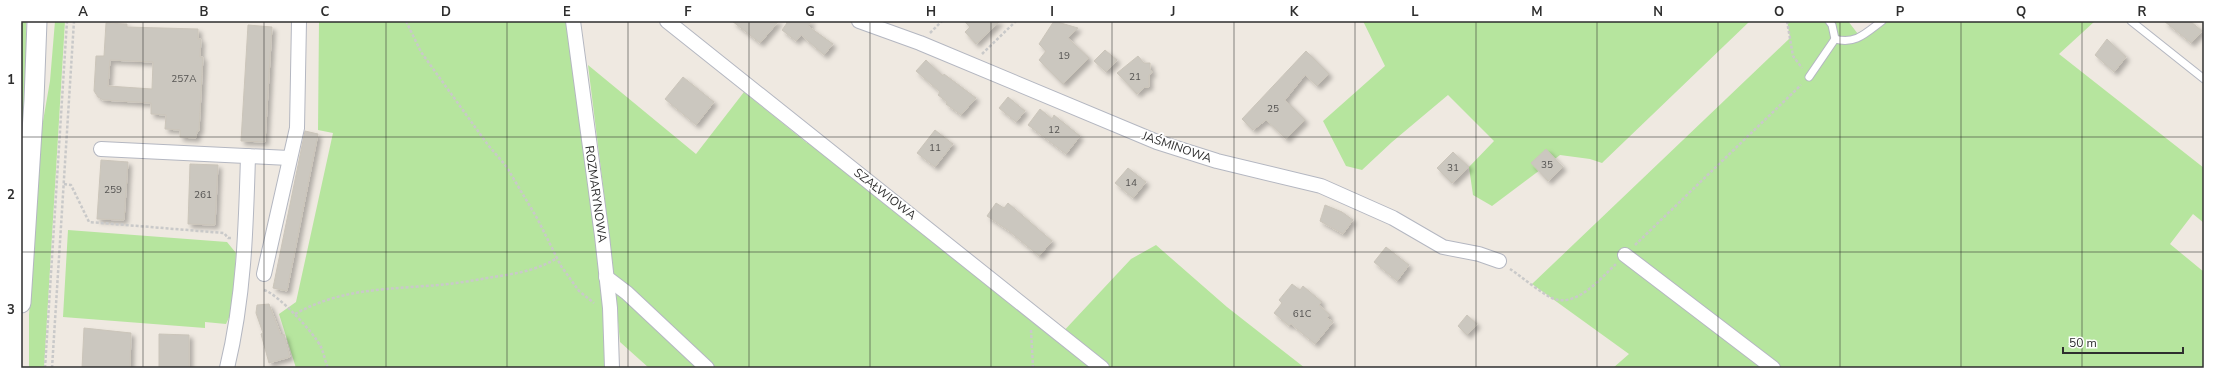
<svg xmlns="http://www.w3.org/2000/svg" width="2225" height="389" font-family="'Nunito Sans',sans-serif">
<defs>
<filter id="shadow"><feDropShadow dx="3.5" dy="3.5" stdDeviation="2" flood-color="#0004"/></filter>
</defs>
<rect width="100%" height="100%" fill="#efe9e1"/>
<!-- green -->
<g fill="#b6e59e">
<polygon points="21,21 26,21 27,80 21,168"/>
<polygon points="55,21 65,21 44,368 29,368 29,315 38,178 42,127 50,81"/>
<polygon points="319,21 569,21 601,287 607,368 296,368 279,314 296,302 333,133 318,130"/>
<polygon points="1363,21 1750,21 1602,163 1590,159 1560,155 1492,206 1473,195 1469,167 1494,141 1448,95 1392,142 1362,170 1346,166 1323,121 1385,66"/>
<polygon points="1787,21 1848,21 1861,38 1882,21 2095,21 2059,54 2204,168 2204,223 2193,214 2170,244 2204,272 2204,368 1613,368 1629,354 1532,284 1790,38"/>
<polygon points="588,65 696,154 744,92 807,143 814,137 1060,335 1131,259 1156,245 1227,307 1305,368 649,368 620,342 612,258"/>
<polygon points="68,230 227,242 236,253 232,311 226,324 205,322 205,328 63,317"/>
</g>
<!-- building -->
<g fill="#cbc7bf" stroke="#cbc5ba" fill-rule="evenodd" filter="url(#shadow)">
<polygon points="732,21 779,21 760,43"/>
<polygon points="785,21 812,21 808,26 833,44 824,55 801,35 796,41 782,30 787,23"/>
<polygon points="964,21 1000,21 976,44 965,32 970,27"/>
<polygon points="1054,21 1078,28 1068,38 1089,58 1063,84 1039,60 1046,51 1039,44"/>
<polygon points="2164,21 2190,21 2202,31 2191,43"/>
<path d="M106,23L127,24V27L198,29V39H201L200,57H203L199,131H197L196,138L180,137V130L165,129L166,115L151,114V103L103,100L98,97L94,91L96,56H104ZM110,60L153,62L152,89L108,86Z"/>
<polygon points="248,25 272,27 265,142 241,141"/>
<polygon points="2107,39 2126,57 2114,72 2095,55"/>
<polygon points="1105,50 1117,60 1106,72 1094,61"/>
<polygon points="1306,51 1329,74 1317,86 1305,75 1285,100 1305,120 1286,139 1266,120 1253,130 1242,119"/>
<polygon points="1138,56 1144,63 1150,63 1150,69 1153,72 1149,75 1149,87 1145,87 1137,94 1117,73"/>
<polygon points="926,60 943,76 944,74 976,98 961,115 946,104 947,102 938,95 940,92 916,71"/>
<polygon points="683,77 714,102 696,125 665,99"/>
<polygon points="1008,97 1025,111 1016,122 999,108"/>
<polygon points="1040,109 1052,119 1054,115 1080,136 1066,154 1028,125"/>
<polygon points="935,130 953,144 935,167 917,153"/>
<polygon points="305,131 318,134 287,291 273,288"/>
<polygon points="1546,149 1563,167 1548,181 1531,163"/>
<polygon points="1453,152 1469,167 1452,183 1437,168"/>
<polygon points="101,160 128,162 124,220 97,219"/>
<polygon points="190,164 218,165 215,225 188,224"/>
<polygon points="1128,168 1146,182 1133,198 1115,183"/>
<polygon points="996,203 1004,208 1008,203 1052,241 1039,256 1009,231 987,216"/>
<polygon points="1325,205 1342,212 1353,220 1343,234 1320,221"/>
<polygon points="1386,247 1409,265 1397,281 1374,262"/>
<polygon points="1292,284 1300,290 1303,286 1322,302 1319,305 1330,315 1327,318 1333,322 1315,344 1291,324 1289,326 1274,313 1282,303 1279,300"/>
<polygon points="269,304 281,335 284,334 290,357 269,363 261,334 263,333 256,313 257,305"/>
<polygon points="1467,315 1477,324 1467,335 1458,326"/>
<polygon points="84,328 131,333 130,368 82,368"/>
<polygon points="159,334 189,335 189,368 159,368"/>
</g>
<g fill="none" stroke-linecap="round" stroke-linejoin="round">
<!-- lane casing -->
<g stroke="#b4b7c1" stroke-width="9">
<g id="lane">
<polyline points="1829,21 1832,25 1835,39"/>
<polyline points="2131,21 2204,79"/>
<path d="M1835,39C1855,45 1866,33 1882,21"/>
<polyline points="1809,77 1835,39"/>
</g>
</g>
<!-- street casing -->
<g stroke="#b4b7c1" stroke-width="16">
<g id="street">
<polyline points="573,21 602,236 610,308 612,368"/>
<polyline points="667,21 1102,368"/>
<polyline points="859,21 920,43 1157,142 1217,161 1321,186 1393,218 1443,247 1479,254 1499,261"/>
<polyline points="101,149 289,158"/>
<polyline points="1625,255 1773,368"/>
<polyline points="264,274 297,128 299,21"/>
<polyline points="606,277 627,293 707,368"/>
<path d="M227,368C244,298 246,228 248,156"/>
</g>
</g>
<!-- secondary casing -->
<g stroke="#b4b7c1" stroke-width="21">
<polyline id="secondary" points="21,303 34,100 37,21"/>
</g>
<!-- path -->
<g stroke="#c9c9c9" stroke-width="2.5" stroke-dasharray="3 2" stroke-linecap="butt">
<polyline points="406,21 421,52 488,145 506,166 537,218 561,266 579,291 594,303"/>
<polyline points="1787,21 1793,56 1802,68"/>
<polyline points="930,33 942,21"/>
<polyline points="982,54 1016,21"/>
<polyline points="64,184 71,185 89,222 224,233 228,238 231,238"/>
<polyline points="1635,245 1801,85"/>
<path d="M1510,269C1521,276 1543,295 1554,299C1577,307 1601,278 1616,264"/>
<path d="M264,290C278,294 315,334 321,347C324,354 325,361 328,368"/>
<path d="M295,314C338,290 377,290 424,286C447,285 471,281 493,277C515,274 538,270 557,258"/>
<polyline points="1031,330 1033,368"/>
<polyline points="45,368 67,21"/>
<polyline points="52,368 74,21"/>
</g>
<!-- lane -->
<use href="#lane" stroke="#fff" stroke-width="7"/>
<!-- street -->
<use href="#street" stroke="#fff" stroke-width="14"/>
<!-- secondary -->
<use href="#secondary" stroke="#fff" stroke-width="19"/>
</g>
<!-- grid -->
<path fill="none" stroke="#2e2e2e" stroke-width="1" stroke-opacity="0.55" d="M143,21V368M264,21V368M386,21V368M507,21V368M628,21V368M749,21V368M870,21V368M991,21V368M1112,21V368M1234,21V368M1355,21V368M1476,21V368M1597,21V368M1718,21V368M1840,21V368M1961,21V368M2082,21V368M21,137H2204M21,252H2204"/>
<g text-anchor="middle" dominant-baseline="central" stroke-width="3.5" stroke-linejoin="round" paint-order="stroke">
<!-- number labels -->
<g font-size="10" fill="#555452">
<text x="1064" y="56">19</text>
<text x="1135" y="77">21</text>
<text x="184" y="79">257A</text>
<text x="1273" y="109">25</text>
<text x="1054" y="130">12</text>
<text x="935" y="148">11</text>
<text x="1547" y="165">35</text>
<text x="1453" y="168">31</text>
<text x="1131" y="183">14</text>
<text x="113" y="190">259</text>
<text x="203" y="195">261</text>
<text x="1302" y="314">61C</text>
</g>
<!-- street labels -->
<g font-size="12" fill="#2e2e2e" stroke="#fff">
<text transform="translate(1177 147) rotate(19)">JAŚMINOWA</text>
<text transform="translate(596 194) rotate(82)">ROZMARYNOWA</text>
<text transform="translate(885 194) rotate(38)">SZAŁWIOWA</text>
</g>
</g>
<!-- border -->
<rect width="2225" height="389" fill="none" stroke="#ffffff" stroke-width="44"/>
<!-- scale -->
<path d="M2063 347v6h120v-6" fill="none" stroke="#2e2e2e" stroke-width="2"/>
<text x="2069" y="347" font-size="12" fill="#2e2e2e" stroke="#ffffff" stroke-width="3" paint-order="stroke">50 m</text>
<rect x="22" y="22" width="2181" height="345" fill="none" stroke="#2e2e2e" stroke-width="1.5"/>
<g font-size="13" text-anchor="middle" font-weight="bold" fill="#2e2e2e">
<text x="83" y="16">A</text>
<text x="204" y="16">B</text>
<text x="325" y="16">C</text>
<text x="446" y="16">D</text>
<text x="567" y="16">E</text>
<text x="688" y="16">F</text>
<text x="810" y="16">G</text>
<text x="931" y="16">H</text>
<text x="1052" y="16">I</text>
<text x="1173" y="16">J</text>
<text x="1294" y="16">K</text>
<text x="1415" y="16">L</text>
<text x="1537" y="16">M</text>
<text x="1658" y="16">N</text>
<text x="1779" y="16">O</text>
<text x="1900" y="16">P</text>
<text x="2021" y="16">Q</text>
<text x="2142" y="16">R</text>
<text x="11" y="84">1</text>
<text x="11" y="199">2</text>
<text x="11" y="314">3</text>
</g>
</svg>
